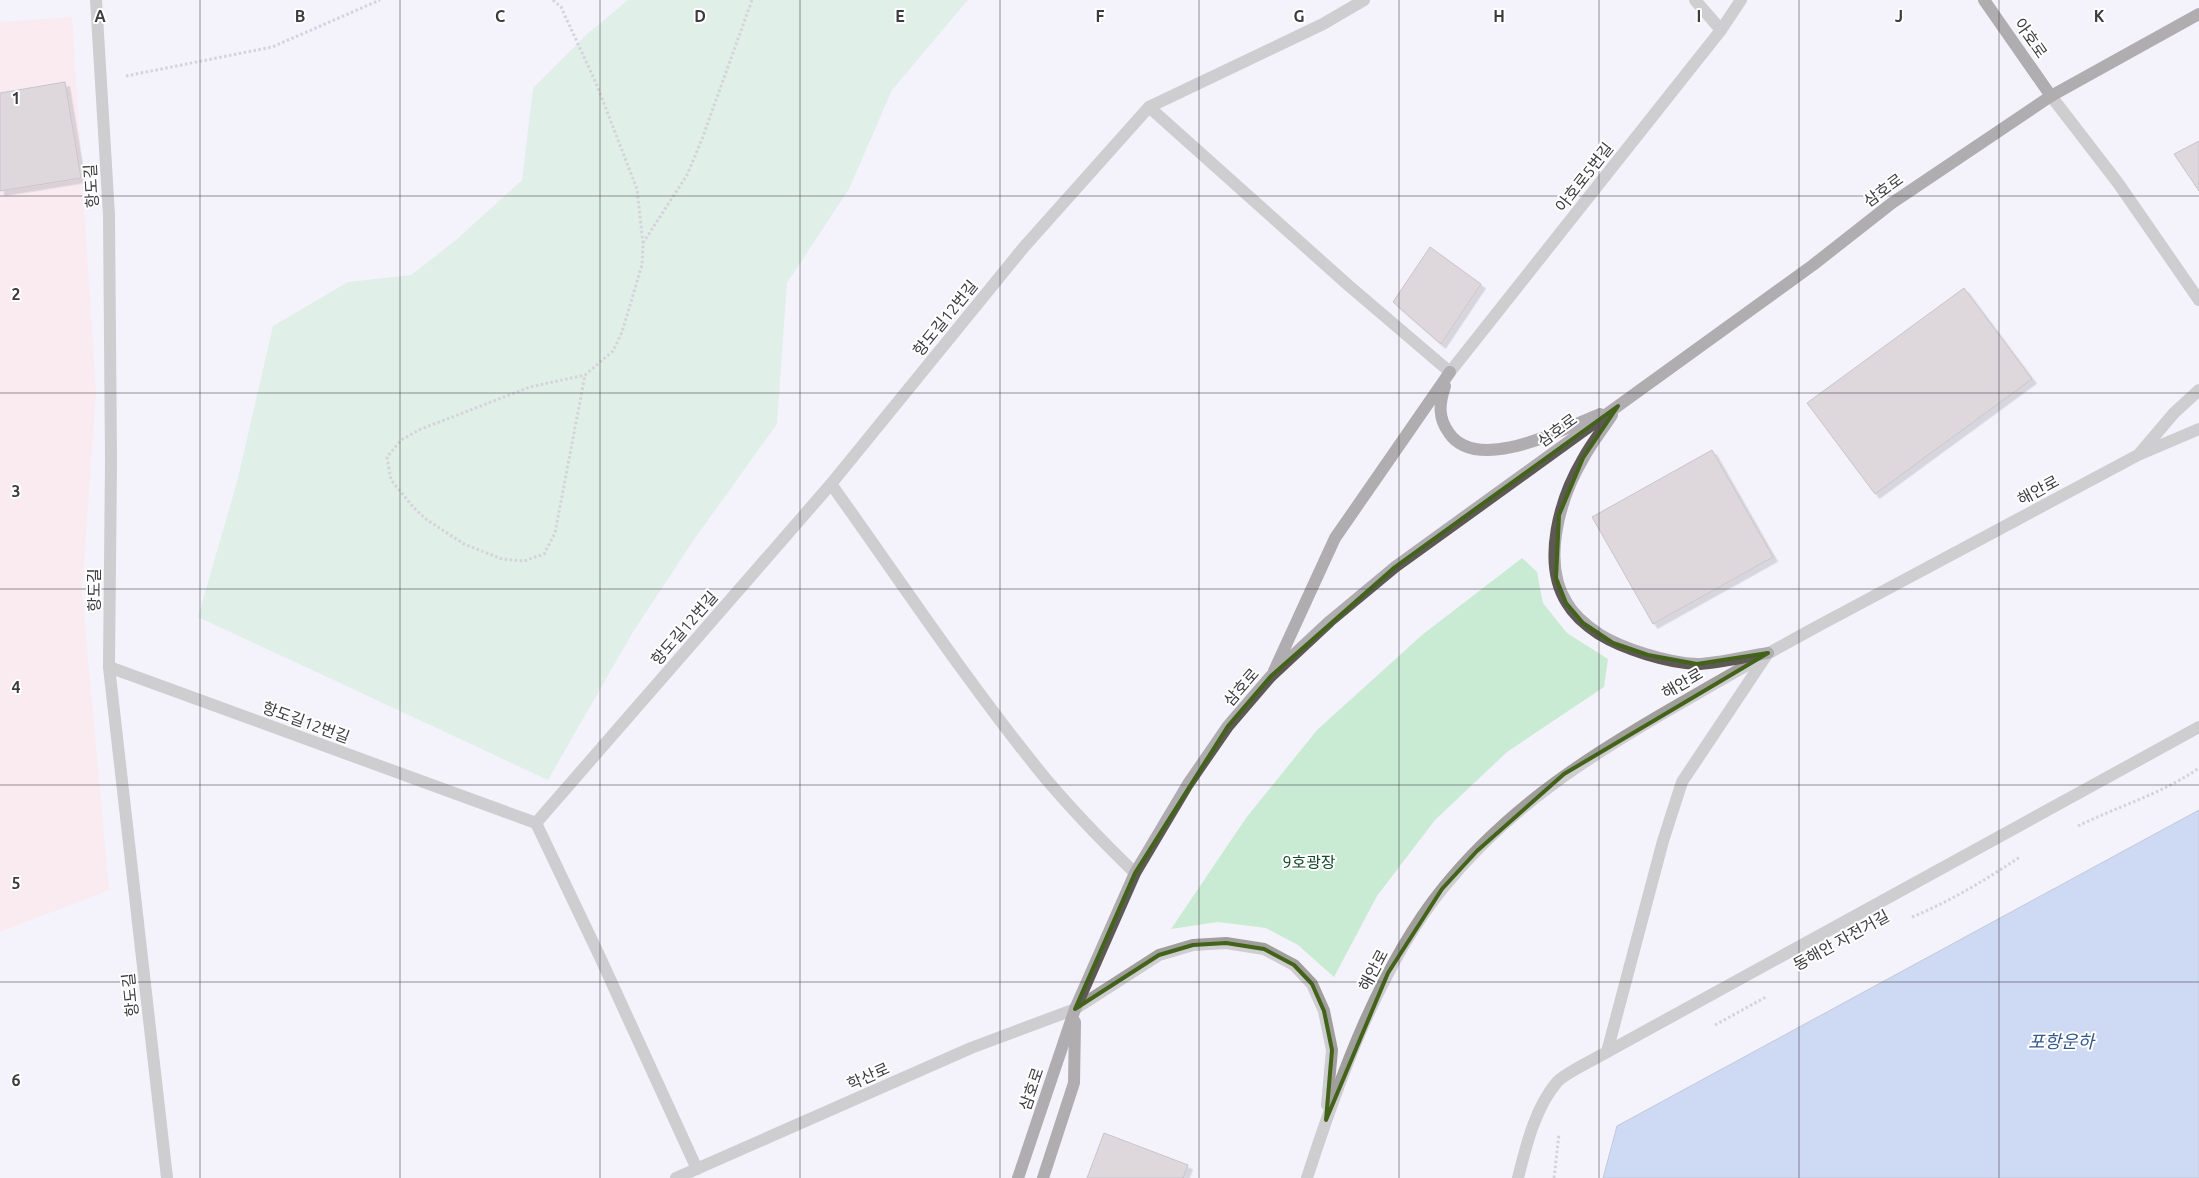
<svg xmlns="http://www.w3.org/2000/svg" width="2199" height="1178" font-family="Ubuntu,'Noto Sans KR',sans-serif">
<defs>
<filter id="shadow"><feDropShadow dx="4.5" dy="4.5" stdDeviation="0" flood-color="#0004"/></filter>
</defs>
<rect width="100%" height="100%" fill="#f4f3fb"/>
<!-- education -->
<polygon fill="#fee3e3" points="72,17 96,392 82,592 109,890 0,932 0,22"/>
<!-- green -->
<g fill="#caebd3">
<polygon points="628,0 968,0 892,90 849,189 787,283 777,424 693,541 633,632 548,780 198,617 237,482 273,326 348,282 411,275 456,240 522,180 533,88 586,35"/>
<polygon points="1522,558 1537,572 1543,603 1567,633 1608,659 1604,687 1507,752 1435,820 1377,896 1334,977 1298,945 1266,928 1218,922 1171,929 1246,818 1317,730 1422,635"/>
</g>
<!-- water -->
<polygon fill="#a1bde8" stroke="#8396b5" points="2199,810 2199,1178 1603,1178 1617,1126"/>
<!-- building -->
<g fill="#c3b9b9" stroke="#958c8b" filter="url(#shadow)">
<polygon points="65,82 81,178 0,191 0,93"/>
<polygon points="2199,141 2199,191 2174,154"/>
<polygon points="1430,247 1481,284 1441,344 1393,302"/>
<polygon points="1964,288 2032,379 1875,494 1807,403"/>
<polygon points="1712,450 1773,557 1653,624 1592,517"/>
<polygon points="1104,1133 1188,1165 1183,1178 1087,1178"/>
</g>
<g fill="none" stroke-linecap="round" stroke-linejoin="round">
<!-- path -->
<g stroke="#aeadb4" stroke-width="3" stroke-dasharray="2.5 2.5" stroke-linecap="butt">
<polyline points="553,0 561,7 596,83 637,189 643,244 642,265 622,332 613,351 585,375 530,387 421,429 401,440 387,457 391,480 413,507 427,520 464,544 502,559 524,561 544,554 555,533 585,375"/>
<polyline points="126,76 272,47 380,0"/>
<polyline points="643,243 687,175 702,139 752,0"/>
<path d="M2078,826C2118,806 2162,794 2199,768"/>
<path d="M1912,917C1951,901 1985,880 2020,857"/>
<polyline points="1715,1025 1766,997"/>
<polyline points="1554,1178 1559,1134"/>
</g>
<!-- minor -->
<g stroke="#a19f9c" stroke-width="12">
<polyline points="96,0 109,215 111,460 109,667 167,1178"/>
<polyline points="1364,0 1323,24 1149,107 1348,285 1450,372 1721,30 1741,0"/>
<polyline points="1695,0 1721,30"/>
<polyline points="2051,96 2118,183 2199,300"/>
<polyline points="2140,453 2174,413 2199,390"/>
<path d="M831,484C902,583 969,685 1046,779C1074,812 1104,843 1135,873"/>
<polyline points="109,667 536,823 831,484 1024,247 1149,107"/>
<polyline points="536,823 599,955 697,1169"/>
<polyline points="1607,1052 1663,841 1682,782 1766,656"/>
<polyline points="676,1178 971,1048 1075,1009 1159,955 1193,945 1226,943 1264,949 1294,965 1312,984 1324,1011 1332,1050 1327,1105"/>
<path d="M1307,1178C1338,1082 1379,967 1443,888C1511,804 1595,752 1688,699C1731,674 1774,650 1818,626C1925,569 2032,512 2138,455L2199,429"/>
<path d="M1518,1178C1526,1146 1535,1108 1557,1082C1565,1073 1595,1059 1607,1052L2199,727"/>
</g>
<!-- major -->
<g stroke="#5e5955" stroke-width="12">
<polyline points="1984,0 2051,96"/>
<path d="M1445,386C1439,404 1438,418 1449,433C1478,475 1565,428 1600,414"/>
<path d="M1612,415C1603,429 1591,444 1583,459C1560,498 1541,562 1567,603C1575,617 1587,626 1599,634C1623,649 1668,663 1697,664C1715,664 1748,656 1768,653"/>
<polyline points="1274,671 1335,538 1450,372"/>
<polyline points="1018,1178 1075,1009 1135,873 1188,784 1228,726 1271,676 1330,621 1395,567 1813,265 1892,203 2051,96 2199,14"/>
<polyline points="1043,1178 1074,1083 1075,1022"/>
</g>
</g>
<!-- marked area -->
<path d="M0 0H2199V1178H0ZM1618,406L1583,458L1559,515L1556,578L1566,603L1583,623L1613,643L1648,655L1697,664L1768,653L1564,774L1477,851L1442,889L1388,973L1326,1120L1332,1050L1324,1011L1312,984L1294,965L1264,949L1226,943L1193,945L1159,955L1075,1009L1135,873L1228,726L1271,676L1395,567Z" fill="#f4f3fb" fill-opacity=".55" fill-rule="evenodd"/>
<path fill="none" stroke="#426319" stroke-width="4" stroke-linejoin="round" d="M1618,406L1583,458L1559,515L1556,578L1566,603L1583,623L1613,643L1648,655L1697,664L1768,653L1564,774L1477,851L1442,889L1388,973L1326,1120L1332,1050L1324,1011L1312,984L1294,965L1264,949L1226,943L1193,945L1159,955L1075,1009L1135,873L1228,726L1271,676L1395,567Z"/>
<!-- grid -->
<path fill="none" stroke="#3c3b3e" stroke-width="1" stroke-opacity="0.55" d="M200,0V1178M400,0V1178M600,0V1178M800,0V1178M1000,0V1178M1199,0V1178M1399,0V1178M1599,0V1178M1799,0V1178M1999,0V1178M0,196H2199M0,393H2199M0,589H2199M0,785H2199M0,982H2199"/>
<g text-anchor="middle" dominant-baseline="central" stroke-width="4" stroke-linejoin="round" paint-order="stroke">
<!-- street labels -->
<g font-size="16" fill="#3c3b3e" stroke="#fff">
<text transform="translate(2031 38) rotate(55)">아호로</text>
<text transform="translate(1584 177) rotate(-52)">아호로5번길</text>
<text transform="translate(91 186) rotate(-93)">항도길</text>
<text transform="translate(1883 190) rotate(-36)">삼호로</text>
<text transform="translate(945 318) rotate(-51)">항도길12번길</text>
<text transform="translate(1557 430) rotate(-36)">삼호로</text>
<text transform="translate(2038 490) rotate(-28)">해안로</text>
<text transform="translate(94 590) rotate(-90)">항도길</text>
<text transform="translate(684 628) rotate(-49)">항도길12번길</text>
<text transform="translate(1682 683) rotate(-30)">해안로</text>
<text transform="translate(1241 687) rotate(-49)">삼호로</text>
<text transform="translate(306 722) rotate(20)">항도길12번길</text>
<text transform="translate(1841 940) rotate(-29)">동해안 자전거길</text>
<text transform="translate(1373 970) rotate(-62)">해안로</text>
<text transform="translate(130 995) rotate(-96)">항도길</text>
<text transform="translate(868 1076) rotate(-24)">학산로</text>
<text transform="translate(1031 1089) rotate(-71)">삼호로</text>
</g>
<!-- park labels -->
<g font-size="16" fill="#154a2a" stroke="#fff">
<text x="1309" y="862">9호광장</text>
</g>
<!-- water labels -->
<g font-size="18" font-style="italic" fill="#33588e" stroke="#fff">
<text x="2061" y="1041">포항운하</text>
</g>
</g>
<g font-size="16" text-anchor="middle" font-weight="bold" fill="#3c3b3e" stroke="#fff" stroke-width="4" stroke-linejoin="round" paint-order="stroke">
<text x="100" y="22">A</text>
<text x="300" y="22">B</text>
<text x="500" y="22">C</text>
<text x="700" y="22">D</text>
<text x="900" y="22">E</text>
<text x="1100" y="22">F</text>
<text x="1299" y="22">G</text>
<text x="1499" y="22">H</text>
<text x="1699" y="22">I</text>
<text x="1899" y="22">J</text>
<text x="2099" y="22">K</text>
<text x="16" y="104">1</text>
<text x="16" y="300">2</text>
<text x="16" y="497">3</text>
<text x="16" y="693">4</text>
<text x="16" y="889">5</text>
<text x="16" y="1086">6</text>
</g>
</svg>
